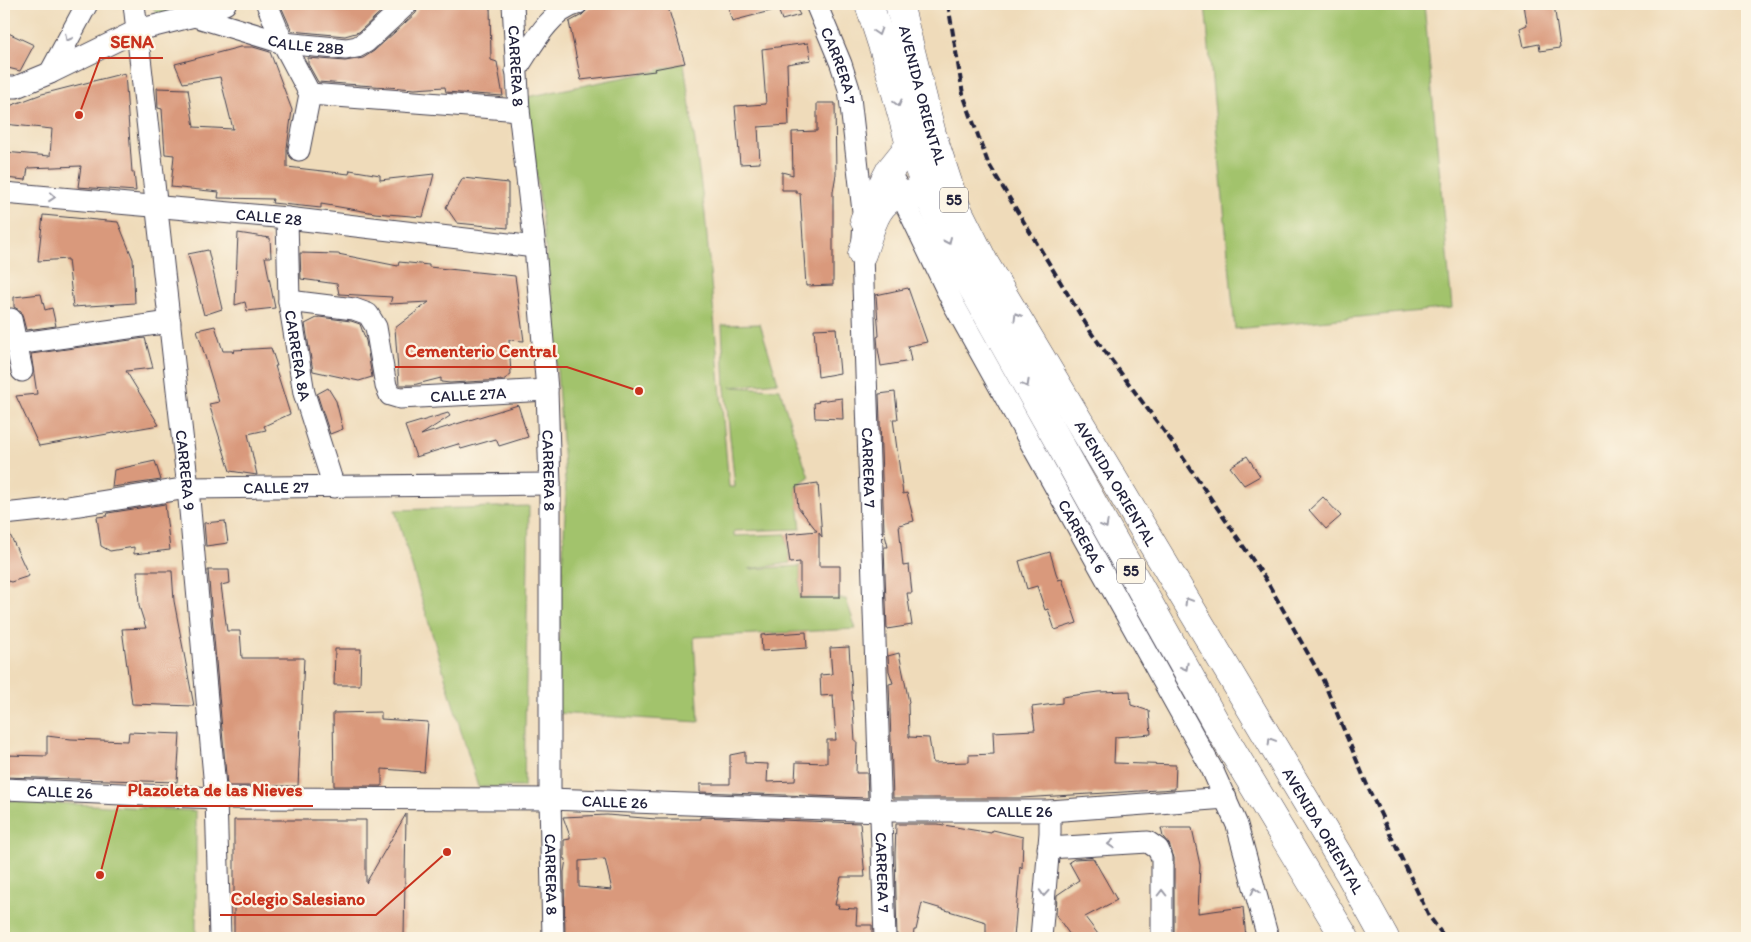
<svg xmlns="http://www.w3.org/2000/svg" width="1751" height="942" font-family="Itim,sans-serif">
<rect width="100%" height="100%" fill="#fcf5e5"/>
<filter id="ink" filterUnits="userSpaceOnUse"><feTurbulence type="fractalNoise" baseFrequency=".02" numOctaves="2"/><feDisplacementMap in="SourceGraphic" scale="10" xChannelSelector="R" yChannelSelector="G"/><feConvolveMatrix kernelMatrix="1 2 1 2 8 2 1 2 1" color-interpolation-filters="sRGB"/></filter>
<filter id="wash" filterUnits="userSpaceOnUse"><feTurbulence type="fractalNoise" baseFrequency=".0096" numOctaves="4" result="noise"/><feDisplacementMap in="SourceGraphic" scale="20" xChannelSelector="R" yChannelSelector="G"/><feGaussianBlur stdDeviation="1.12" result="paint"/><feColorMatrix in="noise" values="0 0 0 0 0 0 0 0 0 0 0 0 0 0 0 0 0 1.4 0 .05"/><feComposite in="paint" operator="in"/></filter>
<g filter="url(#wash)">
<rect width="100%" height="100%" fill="#efdbba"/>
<!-- green -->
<g fill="#a2c36c" stroke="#627254">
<polygon points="152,4 202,4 158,19"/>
<polygon points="1205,4 1424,4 1452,308 1235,329"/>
<path d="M684,63L705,214L729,487H735L725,388L722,325L760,324L778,382L731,387L780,389C788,419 799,448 809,477L796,486L801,529L734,531V536L786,534L790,563L749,569L800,566V597L846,599L856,629L694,637L699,722L555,713L566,494L552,301L527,97L655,71Z"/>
<polygon points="529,506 524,787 478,787 395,510"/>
<polygon points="4,800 196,811 196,938 4,938"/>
</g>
<g id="blocks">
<!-- building -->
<g fill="#d9997c" fill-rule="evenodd">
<polygon points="280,4 389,4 359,32 345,36 292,31"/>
<polygon points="428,4 490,4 491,60 497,62 503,96 446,92 445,87 415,89 318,82 308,64 308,58 345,61 363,58 374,51 416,13 419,5"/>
<polygon points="618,4 667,4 685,63 654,69 655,71 581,80 569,22 582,15 589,8"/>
<polygon points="727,4 794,4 800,15 782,20 778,9 732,21"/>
<polygon points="1524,4 1554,4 1560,48 1540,51 1539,44 1524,47 1520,28 1527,25"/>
<polygon points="4,31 34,45 20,71 4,67"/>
<polygon points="808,43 811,60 787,64 789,125 758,127 760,163 740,164 735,106 766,104 762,49"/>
<polygon points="240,47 253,47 270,52 292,110 287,148 287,167 349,174 350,170 380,175 380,180 434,174 423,217 375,213 321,204 321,208 272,203 273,199 218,198 219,192 171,187 174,155 165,154 162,109 158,108 157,88 188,89 194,127 233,129 220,77 183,83 175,64"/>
<polygon points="125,73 132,172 134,172 136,191 78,187 81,166 28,168 26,180 4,178 4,152 50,156 52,129 4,124 4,108 42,94"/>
<polygon points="817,103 835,103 836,174 833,192 833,285 806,286 800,193 796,193 796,190 782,190 782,172 793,175 792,132 817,131"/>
<polygon points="463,178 508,183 508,228 457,223 446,207"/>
<polygon points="43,215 118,222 133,259 135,303 73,307 68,259 38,261"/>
<polygon points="238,233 270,238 271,257 265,257 275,308 247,311 245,302 235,305"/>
<polygon points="208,250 222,309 204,315 188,254"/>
<polygon points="300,253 338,254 398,266 399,262 429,265 429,267 515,276 524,341 509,340 511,375 503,380 450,383 441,382 441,378 413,385 399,385 395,328 429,302 390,304 392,297 339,294 337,284 301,279"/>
<polygon points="908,288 927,342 908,346 911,361 881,366 878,349 877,337 879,336 876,295"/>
<polygon points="41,294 45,310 52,308 56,326 26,330 21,311 14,307 14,297"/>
<polygon points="319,317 351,321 360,324 366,341 372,377 359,381 313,371 305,324"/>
<polygon points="215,326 223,351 232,351 233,353 234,350 271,348 277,366 275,366 290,414 264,426 266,430 248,434 257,475 230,471 209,404 219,402 197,330"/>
<polygon points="836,328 840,373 818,377 814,329"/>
<polygon points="145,338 153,368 126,371 159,425 39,446 16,396 37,394 31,354"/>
<polygon points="328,388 336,401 343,429 330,434 317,394"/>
<polygon points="895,392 898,419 893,419 903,494 907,493 914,521 899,525 903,566 909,565 912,593 907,593 912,625 887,629 884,547 888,547 884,531 879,394"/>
<polygon points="842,398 843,419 815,418 814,403 819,402 818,401"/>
<polygon points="518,405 528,437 499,446 496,439 461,449 458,444 416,457 405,426 448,413 450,416 421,435"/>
<polygon points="1247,456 1260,476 1244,485 1230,467"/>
<polygon points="155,461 161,480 112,487 114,470"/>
<polygon points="818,483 822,537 819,533 819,566 840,566 840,597 800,597 800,562 790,563 786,534 817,531 798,507 796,486"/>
<polygon points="1323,497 1341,516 1326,529 1309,510"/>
<polygon points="165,504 170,550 134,554 134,547 110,551 101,546 97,517 107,516 108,513"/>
<polygon points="225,521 228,543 206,546 204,523"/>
<polygon points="4,526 6,526 29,576 11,582 4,580"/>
<polygon points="1050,552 1058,580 1062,579 1077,623 1055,630 1048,609 1045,610 1037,586 1027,589 1019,561"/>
<polygon points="208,570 229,570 230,583 221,585 227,631 240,631 242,658 304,658 298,786 227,786"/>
<polygon points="137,571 172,571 174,601 194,706 132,704 122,629 146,628 139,606"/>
<polygon points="806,632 807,648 762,651 761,635"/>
<polygon points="849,647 855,741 857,741 856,773 867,773 868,798 700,792 700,784 730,784 730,755 745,752 745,763 768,764 767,782 795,781 796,762 827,763 827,740 836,740 833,695 821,696 820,675 832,674 830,648"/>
<polygon points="335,649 361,649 360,685 334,685"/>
<polygon points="899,653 909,702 908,703 909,737 929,738 933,763 969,762 969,755 994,754 993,732 1035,730 1032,707 1062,703 1062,697 1098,692 1130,691 1131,705 1149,711 1151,734 1115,737 1114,763 1176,765 1175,789 1021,798 893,798 889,684 893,683 889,671 888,656"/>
<polygon points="381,712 381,719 428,722 424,772 382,769 382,786 334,786 333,713"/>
<polygon points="129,732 180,734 177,782 4,777 4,755 47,756 47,736 71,739 128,741"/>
<polygon points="406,814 404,938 234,938 234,820 366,820 366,883"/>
<path d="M607,815L656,819H700V817L860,823L865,877H841L835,905H839L838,908L857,909L856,925H872V938H565L564,872L566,859L564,858V840L570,839V836L563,817ZM605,859L612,890L579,887V861Z"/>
<polygon points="896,824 938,824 991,833 993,830 1023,837 1022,869 1020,866 1014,938 986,938 986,922 922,903 916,930 914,930 913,938 897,938 895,855"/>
<polygon points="1161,828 1192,828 1200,865 1198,913 1243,907 1246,938 1174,938 1174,858 1169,844 1163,837"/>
<polygon points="1093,858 1117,900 1085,917 1101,938 1072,938 1056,915 1057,895 1079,880 1069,862 1074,859"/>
</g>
</g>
</g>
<g filter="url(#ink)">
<use href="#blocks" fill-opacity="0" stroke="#413e4e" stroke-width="1"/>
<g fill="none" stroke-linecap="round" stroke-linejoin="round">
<!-- minor casing -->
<g stroke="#413e4e" stroke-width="23">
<g id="minor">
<path id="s1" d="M134,4L188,488L208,711L216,798L220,938"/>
<polyline points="267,4 283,43 310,94 299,150"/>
<path id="s2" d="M513,4L519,110L535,247L547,390L550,484V799L553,938"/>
<path id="s3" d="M816,4L841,64L849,89L864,220L862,254L885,938"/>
<path id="s4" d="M194,16L283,43L346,49L357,47L366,42L407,4"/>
<path d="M516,70C532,47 548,12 577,4"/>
<polyline points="50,73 87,4"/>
<polyline points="4,87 16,87 50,73 138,30 194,16 225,4"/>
<polyline points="310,94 519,110"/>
<path id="s5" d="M895,182L954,305L1212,769L1237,825L1268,938"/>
<path id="s6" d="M4,193L287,218L535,247"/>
<path id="s7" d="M287,218L289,301L304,393L334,487"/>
<path id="s8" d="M289,301L354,309L368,314L376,327L386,386L390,395L400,398L547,390"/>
<polyline points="11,319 22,371"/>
<polyline points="16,344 170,322"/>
<path id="s9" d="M4,514L61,508L188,488L550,484"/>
<path id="s10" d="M4,789L216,798L550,799L881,811H1050L1226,798"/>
<polyline points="1048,848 1148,842 1158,849 1162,858 1162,938"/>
<polyline points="1041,938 1050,833 1050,811"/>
</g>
</g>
<!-- major casing -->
<g stroke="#413e4e" stroke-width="29">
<g id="major">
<polyline points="869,4 887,60 910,145 929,196 958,262 1217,725 1345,938"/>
<path id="s11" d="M899,4L932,134L955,204L985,264L1349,873L1385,938"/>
<polyline points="864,220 890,170 910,145 923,138"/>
<path d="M862,254C870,233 875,199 901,195C910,193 920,196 929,196"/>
</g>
</g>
<!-- minor -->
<use href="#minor" stroke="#fff" stroke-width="21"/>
<!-- major -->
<use href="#major" stroke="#fff" stroke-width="28"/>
<!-- rail -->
<polyline stroke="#22223b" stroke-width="4" stroke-dasharray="8 4" stroke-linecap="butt" points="948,4 963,94 988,163 1092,334 1175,446 1265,578 1323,680 1370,792 1429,916 1445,938"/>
</g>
<!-- one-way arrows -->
<defs><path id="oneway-chevron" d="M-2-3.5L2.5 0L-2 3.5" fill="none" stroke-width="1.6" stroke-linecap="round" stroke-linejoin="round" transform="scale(1.25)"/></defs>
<g stroke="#9c9ca7">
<use href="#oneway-chevron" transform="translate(878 32) rotate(72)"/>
<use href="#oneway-chevron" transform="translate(68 38) rotate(118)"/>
<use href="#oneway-chevron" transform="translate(898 103) rotate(75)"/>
<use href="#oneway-chevron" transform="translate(52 197) rotate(5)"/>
<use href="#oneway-chevron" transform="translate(948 241) rotate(66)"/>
<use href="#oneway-chevron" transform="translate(1017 316) rotate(-121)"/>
<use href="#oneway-chevron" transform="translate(1026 384) rotate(61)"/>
<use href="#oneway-chevron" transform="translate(1105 525) rotate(61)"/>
<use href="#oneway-chevron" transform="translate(1188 601) rotate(-121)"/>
<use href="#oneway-chevron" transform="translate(1185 667) rotate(61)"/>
<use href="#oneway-chevron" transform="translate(1271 741) rotate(-121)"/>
<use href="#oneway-chevron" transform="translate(1111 844) rotate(177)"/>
<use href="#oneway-chevron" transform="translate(1255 891) rotate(-105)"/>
<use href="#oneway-chevron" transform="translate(1044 893) rotate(94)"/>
<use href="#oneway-chevron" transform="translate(1162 893) rotate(-90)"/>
</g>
</g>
<g text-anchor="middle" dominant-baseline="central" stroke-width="4.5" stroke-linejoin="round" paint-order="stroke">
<!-- shield labels -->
<g fill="#fcf5e5" stroke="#63616e" stroke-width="1">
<rect x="940" y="187.5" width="28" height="25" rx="4"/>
<rect x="1117" y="558.5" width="28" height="25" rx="4"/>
</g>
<g font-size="15" font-weight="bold" fill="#22223b">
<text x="954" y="200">55</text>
<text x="1131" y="571">55</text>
</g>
<!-- street labels -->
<g font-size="16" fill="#22223b" stroke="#fcf5e5">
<text stroke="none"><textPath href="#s4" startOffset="116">CALLE 28B</textPath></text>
<text stroke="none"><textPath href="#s3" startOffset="66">CARRERA 7</textPath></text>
<text stroke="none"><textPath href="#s2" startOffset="62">CARRERA 8</textPath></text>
<text stroke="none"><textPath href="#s11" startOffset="94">AVENIDA ORIENTAL</textPath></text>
<text stroke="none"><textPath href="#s6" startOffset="266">CALLE 28</textPath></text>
<text stroke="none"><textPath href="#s7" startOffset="138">CARRERA 8A</textPath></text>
<text stroke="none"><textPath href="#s8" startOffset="244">CALLE 27A</textPath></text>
<text stroke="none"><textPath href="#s3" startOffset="471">CARRERA 7</textPath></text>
<text stroke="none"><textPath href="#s1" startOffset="469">CARRERA 9</textPath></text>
<text stroke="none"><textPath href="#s2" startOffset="468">CARRERA 8</textPath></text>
<text stroke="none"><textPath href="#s11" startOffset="530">AVENIDA ORIENTAL</textPath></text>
<text stroke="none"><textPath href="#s9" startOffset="274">CALLE 27</textPath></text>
<text stroke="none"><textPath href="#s5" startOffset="401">CARRERA 6</textPath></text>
<text stroke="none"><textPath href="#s10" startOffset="56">CALLE 26</textPath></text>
<text stroke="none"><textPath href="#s10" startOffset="611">CALLE 26</textPath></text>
<text stroke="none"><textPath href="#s10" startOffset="1016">CALLE 26</textPath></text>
<text stroke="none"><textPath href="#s11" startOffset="935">AVENIDA ORIENTAL</textPath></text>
<text stroke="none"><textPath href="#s3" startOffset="876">CARRERA 7</textPath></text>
<text stroke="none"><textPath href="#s2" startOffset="872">CARRERA 8</textPath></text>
</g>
</g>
<!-- callouts -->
<path fill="none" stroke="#c8321e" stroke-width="2" d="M79 115L100 58H163M639 391L567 367H395M100 875L118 806H313M447 852L376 915H220"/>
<g fill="#c8321e" stroke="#fcf5e5" stroke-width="2">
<circle cx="79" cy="115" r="5"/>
<circle cx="639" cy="391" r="5"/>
<circle cx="100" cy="875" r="5"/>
<circle cx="447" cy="852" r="5"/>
</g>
<g font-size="18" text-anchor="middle" font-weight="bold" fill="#c8321e" stroke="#fcf5e5" stroke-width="4.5" stroke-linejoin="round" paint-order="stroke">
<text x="132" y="48">SENA</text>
<text x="481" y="357">Cementerio Central</text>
<text x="215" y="796">Plazoleta de las Nieves</text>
<text x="298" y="905">Colegio Salesiano</text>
</g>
<!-- margin -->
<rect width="1751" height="942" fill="none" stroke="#fcf5e5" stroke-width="20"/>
</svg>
